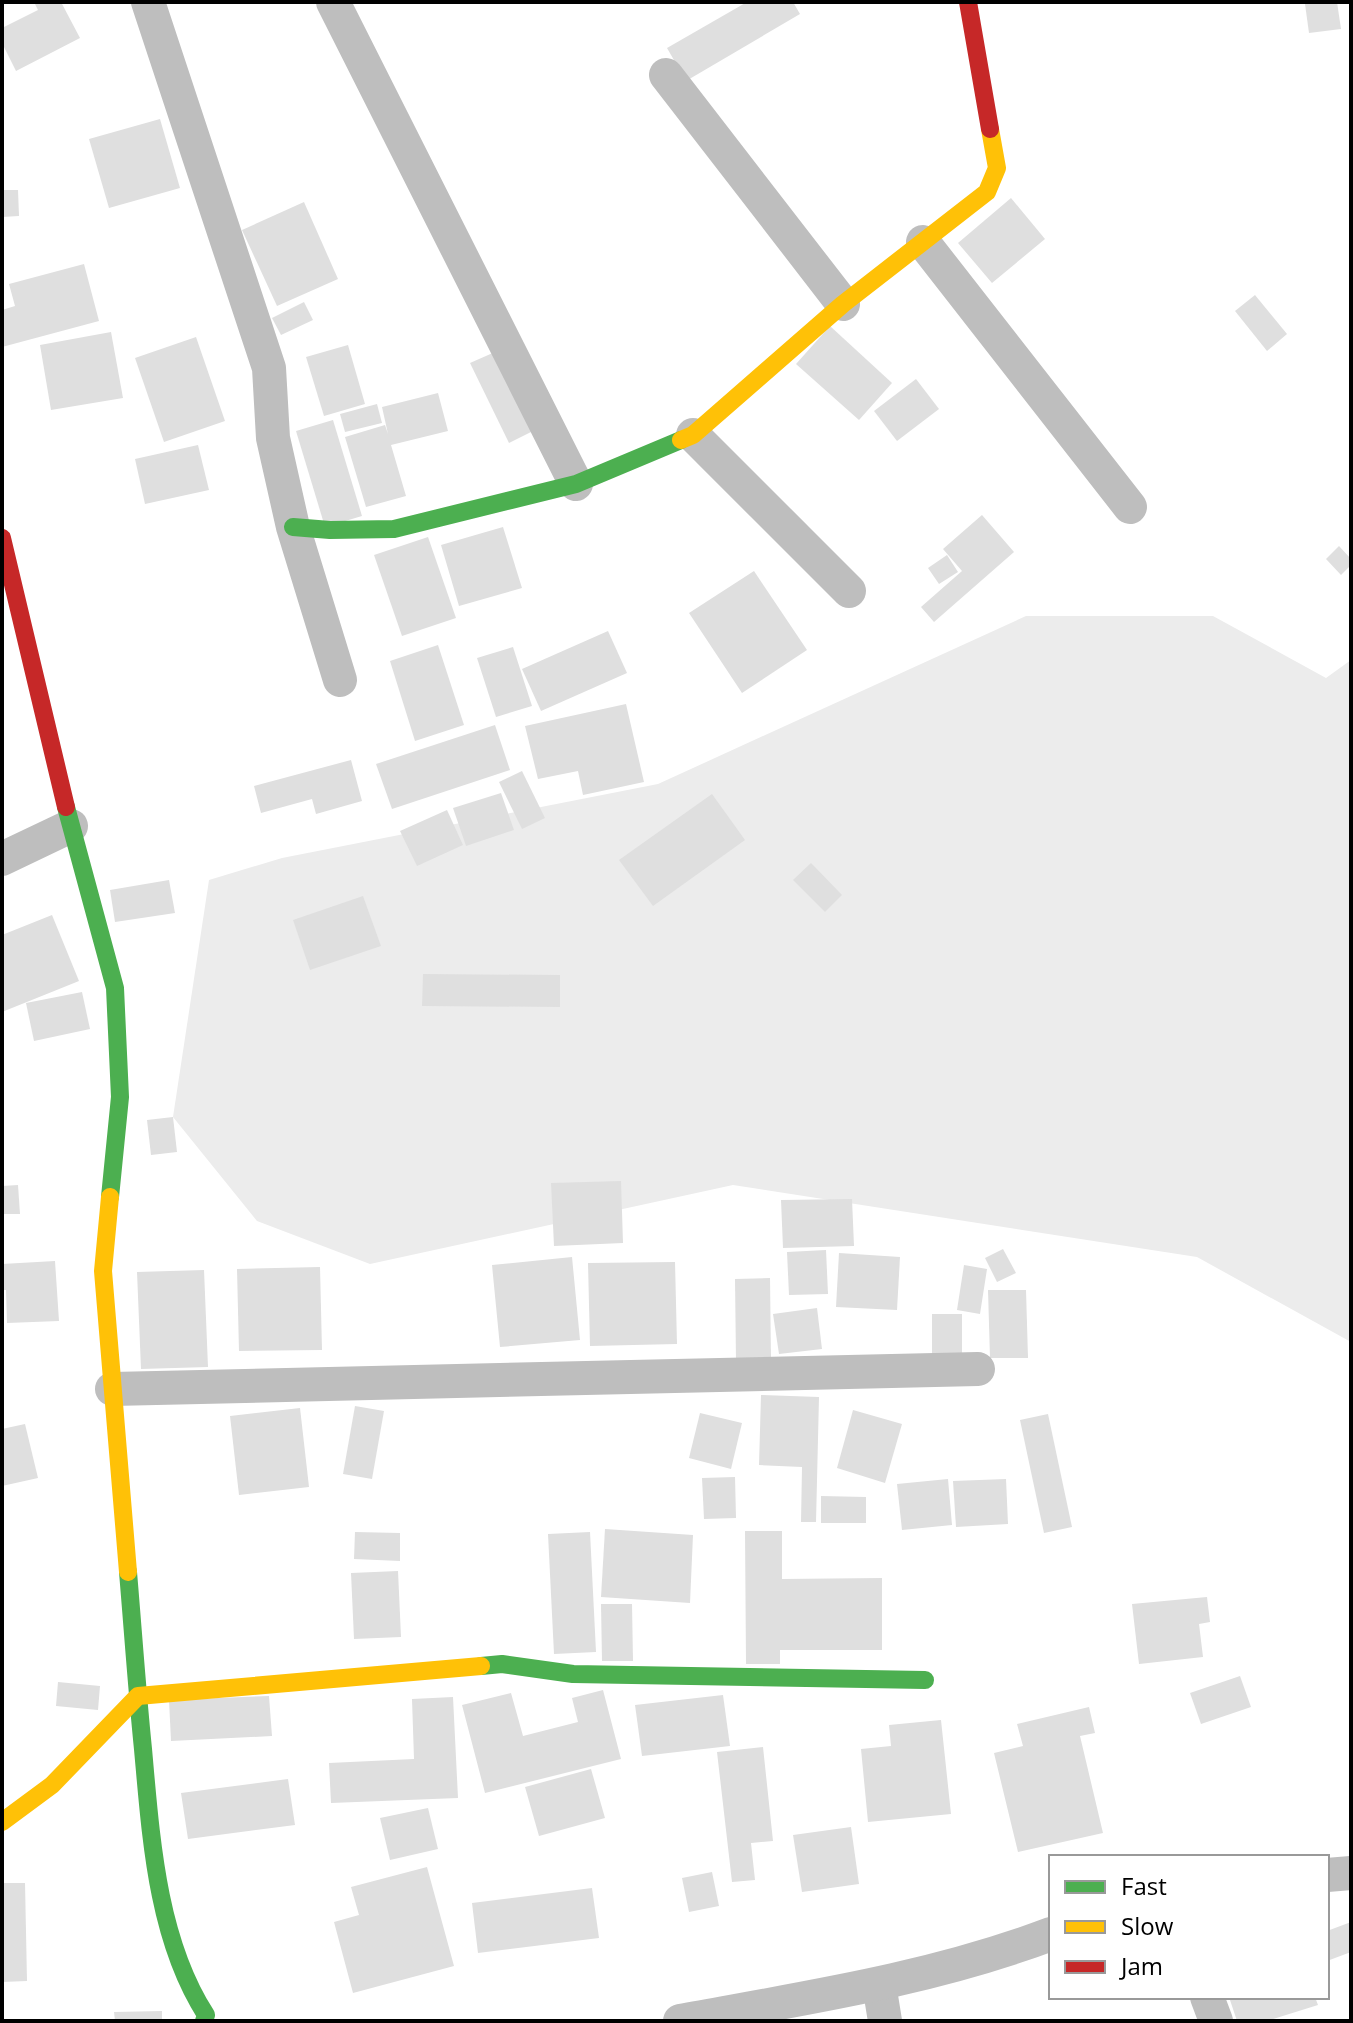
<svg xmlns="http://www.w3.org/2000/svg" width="1353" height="2023" font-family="'Open Sans',sans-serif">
<rect width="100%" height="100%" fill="#fff"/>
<!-- green -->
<polygon fill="#ececec" points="1026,616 1213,616 1326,678 1351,660 1351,1342 1197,1257 733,1185 370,1264 257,1221 173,1117 209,880 282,858 658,784"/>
<!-- building -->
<g fill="#dfdfdf">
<polygon points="34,2 61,2 80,38 16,71 2,43 2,28 38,10"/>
<polygon points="747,2 793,2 800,14 686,81 667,48"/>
<polygon points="1321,2 1337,2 1341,29 1309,33 1305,4"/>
<polygon points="160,119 180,188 109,208 89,139"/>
<polygon points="2,190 18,190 19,216 2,217"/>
<polygon points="1011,198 1045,239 992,283 958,243"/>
<polygon points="304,202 338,279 277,306 242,230"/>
<polygon points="84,264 99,321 2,347 2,310 15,306 9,284"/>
<polygon points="1255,295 1287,334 1267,351 1235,311"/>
<polygon points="304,302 313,320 281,335 272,318"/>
<polygon points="830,326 892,383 859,420 796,364"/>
<polygon points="111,332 123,398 51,410 40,345"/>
<polygon points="196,337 225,421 164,442 135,358"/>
<polygon points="348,345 365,404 324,416 306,357"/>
<polygon points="495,352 533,431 509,443 470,363"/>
<polygon points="916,379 939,409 897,441 874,411"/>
<polygon points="438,393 448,431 391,445 406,496 366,507 345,437 385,425 388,434 382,407"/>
<polygon points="377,404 382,423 345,432 340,414"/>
<polygon points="333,420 362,516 325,527 296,431"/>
<polygon points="198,445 209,490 145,504 135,459"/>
<polygon points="982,515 1014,552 934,622 921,607 962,571 943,549"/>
<polygon points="503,527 522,588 459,606 441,545"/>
<polygon points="428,537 456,618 402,636 374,555"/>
<polygon points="1339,546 1351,559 1351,565 1341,575 1326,559"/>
<polygon points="947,555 958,572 939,584 928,568"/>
<polygon points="754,571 807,650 742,693 689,613"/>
<polygon points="608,631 627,673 541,711 522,669"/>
<polygon points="438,645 464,725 415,741 390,661"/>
<polygon points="513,647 532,706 496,717 477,658"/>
<polygon points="626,704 644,782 583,795 578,771 538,779 525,726"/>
<polygon points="495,725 510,770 392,809 376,764"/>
<polygon points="351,760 362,801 316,814 312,799 261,813 254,786"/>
<polygon points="522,771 545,818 522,829 499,782"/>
<polygon points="501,793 514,830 466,846 453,808"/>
<polygon points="712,794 745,840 653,906 619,860"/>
<polygon points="447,810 463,845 417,866 400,831"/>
<polygon points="811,863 842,895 825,912 793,880"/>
<polygon points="169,880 175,913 115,922 110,890"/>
<polygon points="363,896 381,946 310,970 293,920"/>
<polygon points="52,915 79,981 2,1012 2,935"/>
<polygon points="423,974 560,975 560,1007 422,1006"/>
<polygon points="82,992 90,1029 34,1041 26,1003"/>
<polygon points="173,1117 177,1152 151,1155 147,1120"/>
<polygon points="621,1181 623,1243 554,1246 551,1183"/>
<polygon points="18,1185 20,1214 2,1214 2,1186"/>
<polygon points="852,1199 854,1246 783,1248 781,1200"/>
<polygon points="1003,1249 1016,1273 997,1282 985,1258"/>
<polygon points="826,1250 828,1294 789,1295 787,1252"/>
<polygon points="839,1253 900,1257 897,1310 836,1307"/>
<polygon points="572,1257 580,1340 500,1347 492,1265"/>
<polygon points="55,1261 59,1321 7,1323 6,1290 2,1290 2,1264"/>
<polygon points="675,1262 677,1344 590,1346 588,1263"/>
<polygon points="964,1265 987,1269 980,1314 957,1310"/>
<polygon points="320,1267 322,1350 239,1351 237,1269"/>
<polygon points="204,1270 208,1367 141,1369 137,1272"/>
<polygon points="770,1278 771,1361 736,1361 735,1279"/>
<polygon points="988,1290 1026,1290 1028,1358 990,1358"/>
<polygon points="817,1308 822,1349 779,1354 773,1314"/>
<rect x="932" y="1314" width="30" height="43"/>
<polygon points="761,1395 819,1397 816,1522 801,1522 802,1467 759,1465"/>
<polygon points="355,1406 384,1411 372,1479 343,1474"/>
<polygon points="300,1408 309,1487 239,1495 230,1416"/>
<polygon points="853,1410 902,1424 885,1483 837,1468"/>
<polygon points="700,1413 742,1423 731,1469 689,1458"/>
<polygon points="1048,1414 1072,1527 1044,1533 1020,1420"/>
<polygon points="25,1424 38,1478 2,1486 2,1429"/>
<polygon points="735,1477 736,1518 704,1519 702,1478"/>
<polygon points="948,1479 952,1525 902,1530 897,1484"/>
<polygon points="1006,1479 1008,1524 956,1527 953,1481"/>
<polygon points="821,1496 866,1497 866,1523 821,1523"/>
<polygon points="605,1529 693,1535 690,1603 601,1597"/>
<polygon points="745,1531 782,1531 782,1579 882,1578 882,1650 780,1650 780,1664 746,1664"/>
<polygon points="355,1532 400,1533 400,1561 354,1559"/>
<polygon points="590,1532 596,1652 554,1654 548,1534"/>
<polygon points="398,1571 401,1637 354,1639 351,1573"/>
<polygon points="1207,1597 1210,1622 1199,1624 1203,1657 1139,1664 1132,1604"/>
<polygon points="601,1604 632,1604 633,1661 602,1661"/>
<polygon points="1240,1676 1251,1707 1201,1724 1190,1693"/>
<polygon points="58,1682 100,1686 98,1710 56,1706"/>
<polygon points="603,1690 621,1759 485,1793 462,1705 511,1693 523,1736 578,1722 572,1698"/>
<polygon points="723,1695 730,1746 642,1756 635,1705"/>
<polygon points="269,1696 272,1736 171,1741 169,1700"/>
<polygon points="453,1697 458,1798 331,1803 329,1763 414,1759 412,1699"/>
<polygon points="1089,1707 1095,1733 1080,1736 1103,1833 1018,1852 994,1753 1023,1746 1017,1724"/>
<polygon points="941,1720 951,1814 868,1822 861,1749 891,1746 889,1725"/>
<polygon points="763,1747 773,1841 751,1843 755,1880 732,1882 717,1752"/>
<polygon points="591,1769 605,1818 539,1836 525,1787"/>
<polygon points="288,1779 295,1825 188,1839 181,1793"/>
<polygon points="428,1808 438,1849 390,1860 380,1818"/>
<polygon points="851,1827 859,1884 802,1892 793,1835"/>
<polygon points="427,1867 454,1966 353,1993 334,1922 359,1915 351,1887"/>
<polygon points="712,1872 719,1906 689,1912 682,1878"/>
<polygon points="2,1883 25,1883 27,1981 2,1982"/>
<polygon points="592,1888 599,1938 478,1953 472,1903"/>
<polygon points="1351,1922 1351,1952 1327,1961 1327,1931"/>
<polygon points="1229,1997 1315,1997 1318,2005 1267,2021 1237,2021"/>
<polygon points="162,2011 162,2021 115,2021 114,2012"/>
</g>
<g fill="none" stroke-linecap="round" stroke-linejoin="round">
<!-- street -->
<g stroke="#bebebe" stroke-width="34">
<polyline points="148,2 269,368 273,438 293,527 340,680"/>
<polyline points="333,2 576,484"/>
<polyline points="666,75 843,304"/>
<polyline points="923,242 1130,507"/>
<polyline points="693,435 849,591"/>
<polyline points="2,859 71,826"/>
<polyline points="112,1389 978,1369"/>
<polyline points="1327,1875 1351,1873"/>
<polyline points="879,1984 885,2021"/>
<polyline points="1207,1997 1216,2021"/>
<path d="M680,2021C805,1998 932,1979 1051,1934"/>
</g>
<!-- fast -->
<g stroke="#4caf50" stroke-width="18">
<polyline points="293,527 330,530 394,529 576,484 681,440"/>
<polyline points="66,807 115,988 120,1097 110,1197"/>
<path d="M128,1572C133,1631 137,1690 143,1749C151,1838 157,1939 206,2015L204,2021"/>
<polyline points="481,1666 502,1664 573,1674 925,1680"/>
</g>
<!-- slow -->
<g stroke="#ffc107" stroke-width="18">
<polyline points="681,440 693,435 843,304 987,192 997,168 990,129"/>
<polyline points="110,1197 103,1271 128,1572"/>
<polyline points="2,1822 52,1785 138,1696 481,1666"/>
</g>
<!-- jam -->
<g stroke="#c62828" stroke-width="18">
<polyline points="968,2 990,129"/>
<polyline points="2,538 66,807"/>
</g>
</g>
<!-- border -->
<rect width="1353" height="2023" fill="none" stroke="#000000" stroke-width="8"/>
<!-- legend -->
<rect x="1049" y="1855" width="280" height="144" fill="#ffffff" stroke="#999999" stroke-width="2"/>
<rect x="1065" y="1881" width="40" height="12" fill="#4caf50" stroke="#999999" stroke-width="2"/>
<text x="1121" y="1895" font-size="24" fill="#000000">Fast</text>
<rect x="1065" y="1921" width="40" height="12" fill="#ffc107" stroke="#999999" stroke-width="2"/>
<text x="1121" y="1935" font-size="24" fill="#000000">Slow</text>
<rect x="1065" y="1961" width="40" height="12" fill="#c62828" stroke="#999999" stroke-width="2"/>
<text x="1121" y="1975" font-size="24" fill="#000000">Jam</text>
</svg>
